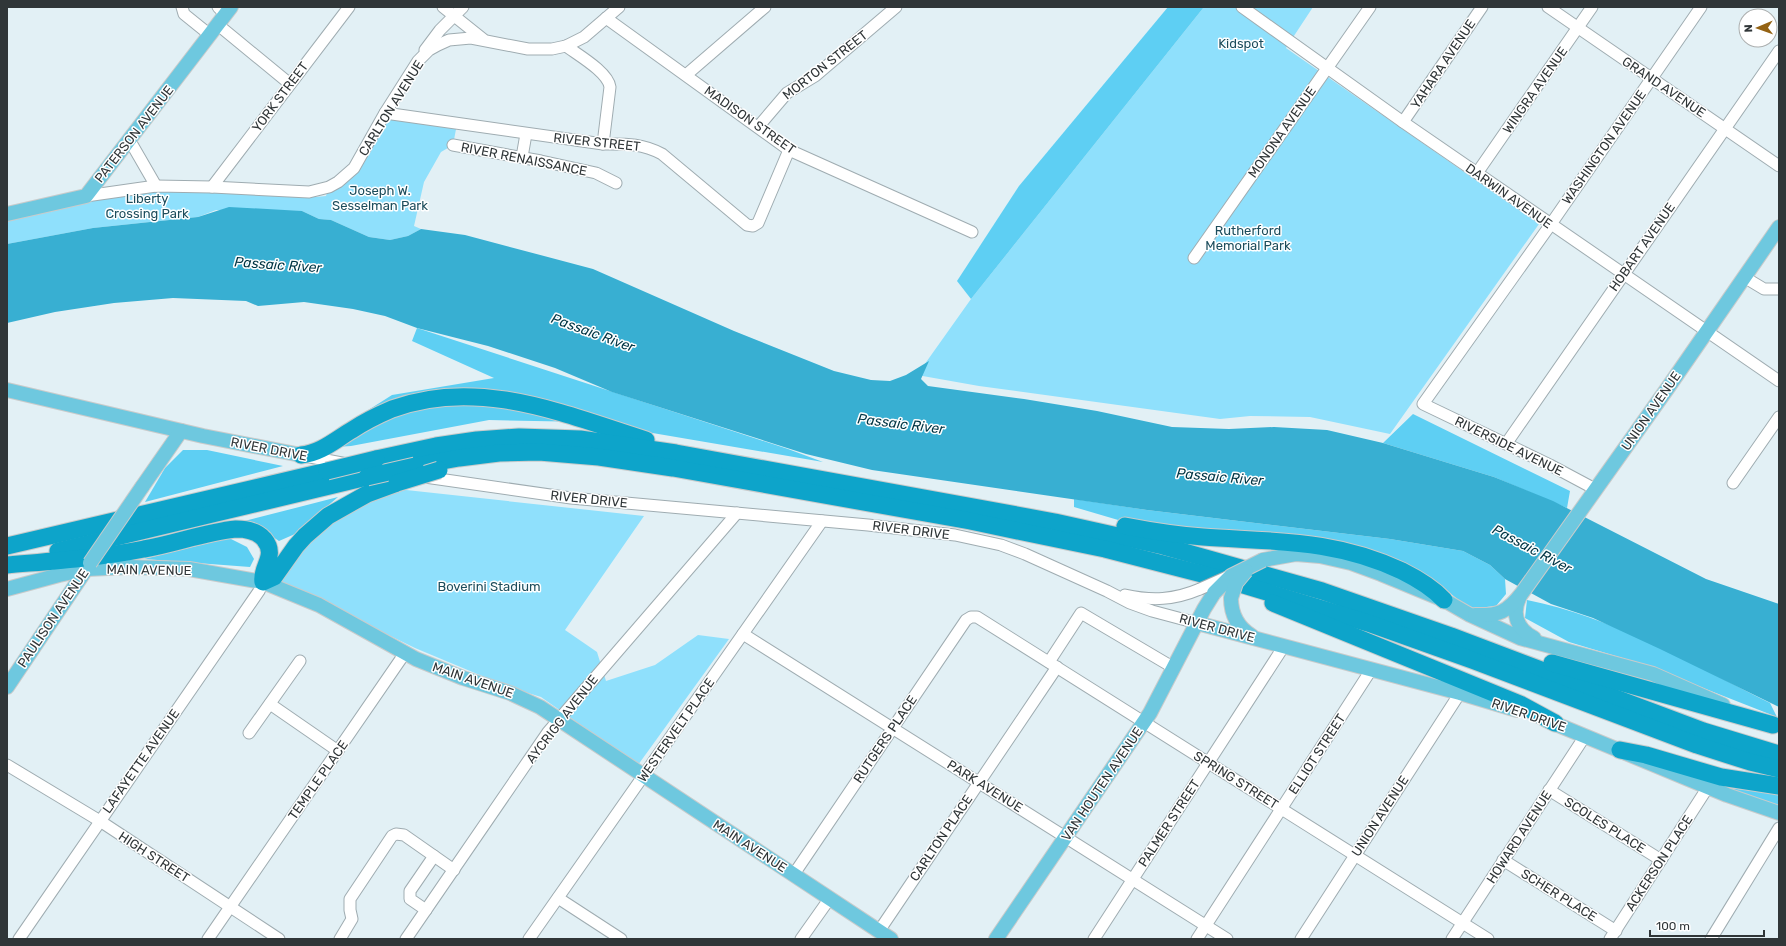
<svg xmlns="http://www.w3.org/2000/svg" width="1786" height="946" font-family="Rubik,sans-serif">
<rect width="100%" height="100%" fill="#e2f0f5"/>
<!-- green -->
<g fill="#8fe0fc">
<polygon points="1204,7 1313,7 1286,48 1539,224 1390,434 1310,417 1250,416 1220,419 979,386 917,375 971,299"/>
<polygon points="385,113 457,124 453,145 441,152 424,182 414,226 421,229 408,236 390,240 369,237 331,220 319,219 302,211 216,210 198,217 93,228 7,244 7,221 102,198 148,190 316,197 326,196 329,187 338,182"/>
<polygon points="397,489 644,516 565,630 597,652 606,681 655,665 698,635 729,639 638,765 541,697 506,686 415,648 278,581 296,549 347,507"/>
</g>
<!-- forest -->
<g fill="#5ecff3">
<polygon points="1168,7 1204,7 971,299 957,281 1019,186"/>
<polygon points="417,328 788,449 823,462 588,422 489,420 351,446 307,449 392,395 494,378 412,341"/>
<polygon points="1413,414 1570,491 1567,508 1494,477 1383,443"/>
<polygon points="183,450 207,450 283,466 145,502 165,468"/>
<polygon points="338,497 295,534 279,541 261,529 237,523"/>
<polygon points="1074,499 1147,510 1390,539 1463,551 1490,565 1505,579 1506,594 1496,606 1469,609 1450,593 1416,572 1125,522 1074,507"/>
<polygon points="229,538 247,547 254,559 250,567 144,559"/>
<path d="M1527,600C1611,616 1693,665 1770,703L1777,717L1642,664L1569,642L1525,618Z"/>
<polygon points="1720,787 1779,794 1779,807"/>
</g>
<!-- water -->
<polygon fill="#38afd2" points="229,207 302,211 319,219 331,220 369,237 390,240 408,236 421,229 465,235 593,269 734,331 834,371 871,380 890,381 906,375 929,361 921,379 928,386 1024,399 1097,411 1172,427 1229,429 1274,427 1327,430 1383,443 1494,477 1553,501 1706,579 1779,604 1779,707 1660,649 1593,618 1551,604 1505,579 1490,565 1463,551 1390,539 1147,510 872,470 806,454 612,392 555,368 488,346 417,328 385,316 353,309 304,302 258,306 246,301 173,298 114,303 55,312 7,323 7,244 93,228 198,217"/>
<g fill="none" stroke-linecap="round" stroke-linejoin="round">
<!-- minor casing -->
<g stroke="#9facb1" stroke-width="13">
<g id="minor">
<polyline points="182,7 184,14 210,35"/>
<polyline points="218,7 225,14"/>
<polyline points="443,7 483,39"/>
<polyline points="1242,7 1403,122 1779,381"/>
<polyline points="1548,7 1779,166"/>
<polyline points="606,18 789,150 972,232"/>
<polyline points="217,24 290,84"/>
<path d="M566,46C578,55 608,72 610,87L603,144"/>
<polyline points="425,50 440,30 463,7"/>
<polyline points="686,75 765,7"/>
<path d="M385,113L603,144C626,144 641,143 662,154L747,225L753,226L758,223L789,150"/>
<polyline points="1403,122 1482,7"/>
<polyline points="758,127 787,93 815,76 896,7"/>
<polyline points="130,141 156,186"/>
<polyline points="453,145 541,161 596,173 616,183"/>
<polyline points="522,157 526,134"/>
<polyline points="1477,173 1592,7"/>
<polyline points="212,187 349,7"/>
<polyline points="86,196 156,186 212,187 309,192 329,187 338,182 354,168 385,113 418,61 429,50 438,45 449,40 471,38 528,49 552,49 566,46 584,37 619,7"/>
<polyline points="1194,258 1370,7"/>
<polyline points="1744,277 1764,289 1779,289"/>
<polyline points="1506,444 1779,51"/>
<polyline points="305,456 347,464"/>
<polyline points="425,477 571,498 868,525 955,535 1001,545 1025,554 1107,591 1130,603 1152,611 1197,623"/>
<polyline points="1733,483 1779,417"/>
<polyline points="1595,489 1550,465 1423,404 1551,224 1701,7"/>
<path d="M1125,595C1152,601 1174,600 1200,589"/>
<polyline points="743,634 1227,939"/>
<polyline points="1049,662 1081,613 1174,668"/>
<polyline points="270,704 338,751"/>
<polyline points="249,733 300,661"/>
<polyline points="7,765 100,821 279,939"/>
<polyline points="1549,790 1661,860"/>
<polyline points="1503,860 1616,931"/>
<polyline points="794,874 966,620 971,617 977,617 1488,939"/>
<polyline points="558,898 621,939"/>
<polyline points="426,910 410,899 410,891 434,856"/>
<polyline points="879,931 1057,667"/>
<polyline points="19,939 259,591 263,582"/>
<polyline points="208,939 405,653"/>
<polyline points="340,939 352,919 350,910 350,899 392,836 396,834 404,835 454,870"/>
<polyline points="406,939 548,732 737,513"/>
<polyline points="529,939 822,521"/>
<polyline points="801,939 830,898"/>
<polyline points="1094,939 1284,646"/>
<polyline points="1197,939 1371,670"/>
<polyline points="1301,939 1460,693"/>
<polyline points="1452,939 1585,736"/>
<polyline points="1610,939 1708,787"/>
<polyline points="1711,939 1779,828"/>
</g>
</g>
<!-- major casing -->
<g stroke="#c9cbcb" stroke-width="16">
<g id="major">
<polyline points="7,214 86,196 231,7"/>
<polyline points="7,390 203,436 301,455"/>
<polyline points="142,487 181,431"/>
<polyline points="1263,560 1296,554 1320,556 1351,563 1381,574 1444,600 1470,615 1520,638 1653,674 1723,705"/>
<polyline points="7,589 59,575 87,569 129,567 189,569 263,582 319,605 416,659 463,678 510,693 540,707 891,939"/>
<path d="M1520,596C1511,614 1517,629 1534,638"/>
<path d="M1231,598C1231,614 1237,627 1252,636"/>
<path d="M1475,615C1499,616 1507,612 1522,593L1667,389L1779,227"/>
<polyline points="1197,623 1460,693 1517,710"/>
<polyline points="7,687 89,565"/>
<polyline points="1546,720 1727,795 1779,813"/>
<polyline points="996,939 1150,713 1204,609 1214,593"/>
</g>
</g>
<!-- highway casing -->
<g stroke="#c9cbcb" stroke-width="19">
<g id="highway">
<path d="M301,455C321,453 335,440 352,430C364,422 378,415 392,409C478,377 564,414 646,440"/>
<polyline points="376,459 436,446 477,440 519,437 580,439 676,453 1055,522 1163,546 1322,591 1451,636 1703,731 1779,754"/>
<polyline points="415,466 459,458 499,453 539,452 599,457 673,468 970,521 1105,549 1237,583 1368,623 1472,660 1697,745 1750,762 1779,769"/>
<path d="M1125,526C1151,531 1177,535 1203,537C1274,542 1335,539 1402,571C1418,579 1432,587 1444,600"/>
<polyline points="7,546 327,471"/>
<polyline points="58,551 367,477"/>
<path d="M7,565C52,561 99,558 144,549C174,544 205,532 236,529C246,529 257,531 264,539C278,556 260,567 263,582L274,577L296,546L305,536L328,516L367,494L397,483"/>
<polyline points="1273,603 1520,704 1555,723"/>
<polyline points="1552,663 1773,725"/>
<polyline points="1620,750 1646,755 1721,777 1779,786"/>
</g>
</g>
<!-- minor -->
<use href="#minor" stroke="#fff" stroke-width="11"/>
<!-- major -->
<use href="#major" stroke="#6ec8df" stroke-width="14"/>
<!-- highway -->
<use href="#highway" stroke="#0da4ca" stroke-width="17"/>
<!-- minor-bridge casing -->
<g stroke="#9facb1" stroke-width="13" stroke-linecap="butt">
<polyline id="minor-bridge" points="1200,589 1227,577"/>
</g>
<!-- major-bridge casing -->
<g stroke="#c9cbcb" stroke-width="16" stroke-linecap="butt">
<g id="major-bridge">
<polyline points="90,563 142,487"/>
<polyline points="1214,593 1231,576 1263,560"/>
<polyline points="1231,598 1236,583 1246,571"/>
</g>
</g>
<!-- highway-bridge casing -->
<g stroke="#c9cbcb" stroke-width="19" stroke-linecap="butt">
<g id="highway-bridge">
<polyline points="327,471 376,459"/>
<polyline points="367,477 415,466"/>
<polyline points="397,483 439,470"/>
</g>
</g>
<!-- minor-bridge -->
<use href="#minor-bridge" stroke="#fff" stroke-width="11"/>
<!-- major-bridge -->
<use href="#major-bridge" stroke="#6ec8df" stroke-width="14"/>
<!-- highway-bridge -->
<use href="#highway-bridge" stroke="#0da4ca" stroke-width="17"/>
</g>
<g text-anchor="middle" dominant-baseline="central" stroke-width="3" stroke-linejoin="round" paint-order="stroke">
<!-- park labels -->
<g font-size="13" fill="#1c4d5c" stroke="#fff">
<text x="1241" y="43">Kidspot</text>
<text x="380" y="190">Joseph W.<tspan x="380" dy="15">Sesselman Park</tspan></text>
<text x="147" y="198">Liberty<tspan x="147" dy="15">Crossing Park</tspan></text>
<text x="1248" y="230">Rutherford<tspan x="1248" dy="15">Memorial Park</tspan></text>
<text x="489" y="586">Boverini Stadium</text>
</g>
<!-- street labels -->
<g font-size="13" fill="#303638" stroke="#fff">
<text transform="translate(1443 64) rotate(-56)">YAHARA AVENUE</text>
<text transform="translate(825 65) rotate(-38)">MORTON STREET</text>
<text transform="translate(1664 87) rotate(34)">GRAND AVENUE</text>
<text transform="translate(1535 90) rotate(-55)">WINGRA AVENUE</text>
<text transform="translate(280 97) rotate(-53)">YORK STREET</text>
<text transform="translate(391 108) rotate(-58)">CARLTON AVENUE</text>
<text transform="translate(750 120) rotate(35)">MADISON STREET</text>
<text transform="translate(1282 132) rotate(-55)">MONONA AVENUE</text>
<text transform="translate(134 134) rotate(-52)">PATERSON AVENUE</text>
<text transform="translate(597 142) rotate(6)">RIVER STREET</text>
<text transform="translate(1604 147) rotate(-55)">WASHINGTON AVENUE</text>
<text transform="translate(524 159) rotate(11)">RIVER RENAISSANCE</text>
<text transform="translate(1509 196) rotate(35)">DARWIN AVENUE</text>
<text transform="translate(1642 247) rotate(-55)">HOBART AVENUE</text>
<text transform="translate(1651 411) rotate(-55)">UNION AVENUE</text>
<text transform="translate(1509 446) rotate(26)">RIVERSIDE AVENUE</text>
<text transform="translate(269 449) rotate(11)">RIVER DRIVE</text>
<text transform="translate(589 499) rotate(6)">RIVER DRIVE</text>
<text transform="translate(911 530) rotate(7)">RIVER DRIVE</text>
<text transform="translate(149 570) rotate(1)">MAIN AVENUE</text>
<text transform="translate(53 618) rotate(-56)">PAULISON AVENUE</text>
<text transform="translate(1217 628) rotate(15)">RIVER DRIVE</text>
<text transform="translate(473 680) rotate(19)">MAIN AVENUE</text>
<text transform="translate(1529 715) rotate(19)">RIVER DRIVE</text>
<text transform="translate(562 719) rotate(-52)">AYCRIGG AVENUE</text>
<text transform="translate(676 730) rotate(-55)">WESTERVELT PLACE</text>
<text transform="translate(885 739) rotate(-56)">RUTGERS PLACE</text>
<text transform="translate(1317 754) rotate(-57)">ELLIOT STREET</text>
<text transform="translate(141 761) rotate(-55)">LAFAYETTE AVENUE</text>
<text transform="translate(318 780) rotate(-55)">TEMPLE PLACE</text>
<text transform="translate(1236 780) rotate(32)">SPRING STREET</text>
<text transform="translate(1102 784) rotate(-56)">VAN HOUTEN AVENUE</text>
<text transform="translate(985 786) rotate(32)">PARK AVENUE</text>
<text transform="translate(1380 816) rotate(-57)">UNION AVENUE</text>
<text transform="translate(1169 823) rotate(-57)">PALMER STREET</text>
<text transform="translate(1605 825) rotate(32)">SCOLES PLACE</text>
<text transform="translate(1519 837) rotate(-57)">HOWARD AVENUE</text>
<text transform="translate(941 838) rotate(-56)">CARLTON PLACE</text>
<text transform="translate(750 846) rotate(33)">MAIN AVENUE</text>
<text transform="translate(154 857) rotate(33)">HIGH STREET</text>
<text transform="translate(1659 863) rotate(-57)">ACKERSON PLACE</text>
<text transform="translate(1559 895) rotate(32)">SCHER PLACE</text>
</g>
<!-- water labels -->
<g font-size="14" font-style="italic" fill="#003544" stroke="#fff">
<text transform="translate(278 265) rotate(4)">Passaic River</text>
<text transform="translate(593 333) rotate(20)">Passaic River</text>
<text transform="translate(901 424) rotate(7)">Passaic River</text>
<text transform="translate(1220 477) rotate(5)">Passaic River</text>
<text transform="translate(1532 549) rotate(28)">Passaic River</text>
</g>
</g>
<!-- border -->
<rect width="1786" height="946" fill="none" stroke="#303638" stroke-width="16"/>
<!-- north arrow -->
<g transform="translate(1758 28) rotate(268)"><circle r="19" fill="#ffffff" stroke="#acafaf"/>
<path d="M0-3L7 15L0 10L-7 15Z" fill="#946213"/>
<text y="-6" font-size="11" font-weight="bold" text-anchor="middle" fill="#303638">N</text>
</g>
<!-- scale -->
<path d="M1650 930v6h114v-6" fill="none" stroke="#303638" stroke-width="2"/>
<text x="1656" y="930" font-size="12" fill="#303638" stroke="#ffffff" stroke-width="3" paint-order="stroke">100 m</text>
</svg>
